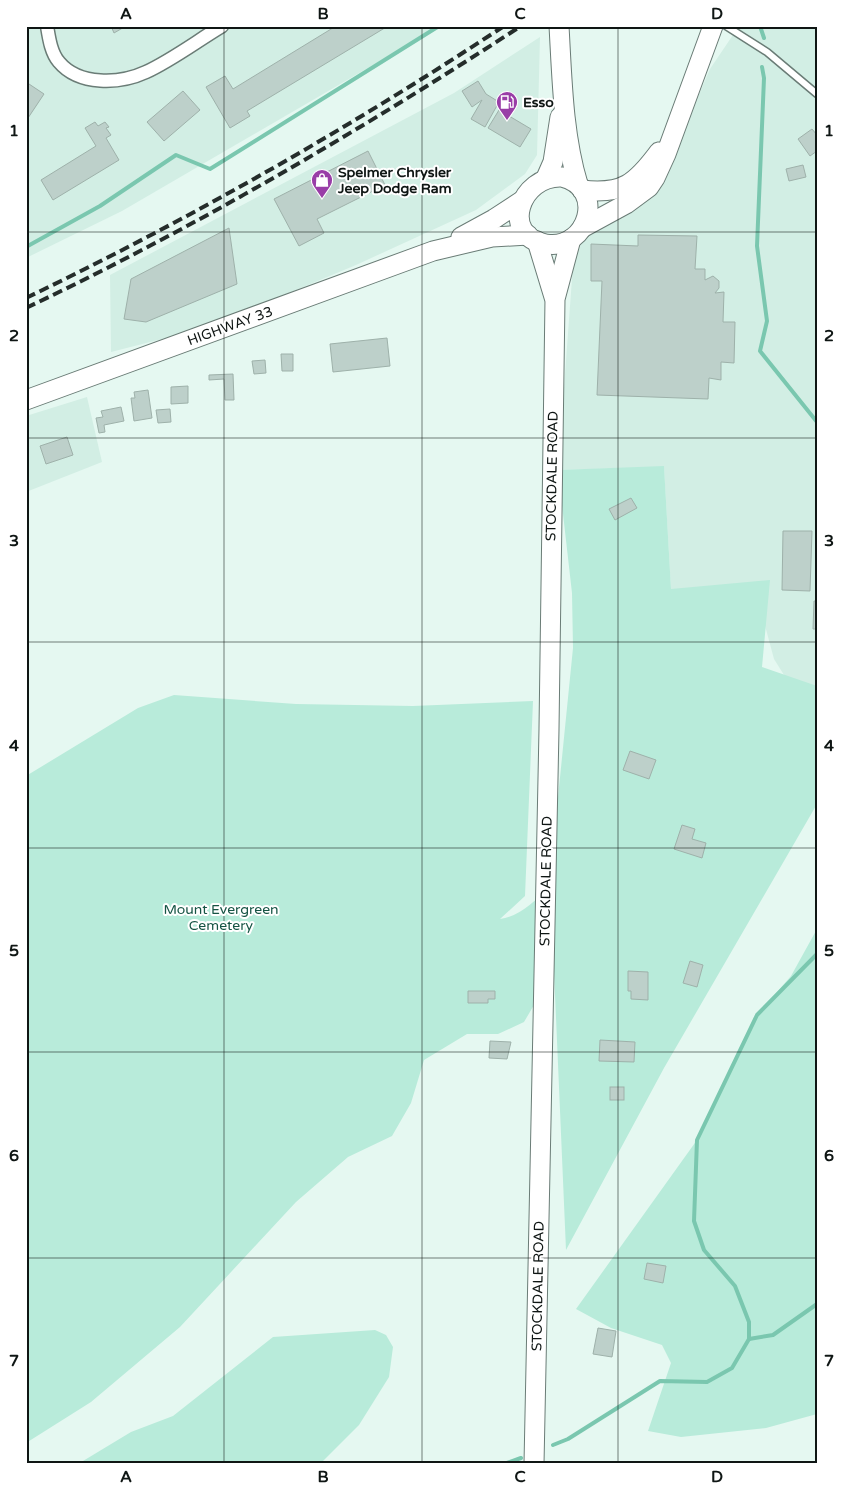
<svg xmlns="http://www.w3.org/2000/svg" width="843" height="1490" font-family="'Varela Round',sans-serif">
<rect width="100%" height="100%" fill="#e5f8f1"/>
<!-- built -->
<g fill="#d2eee4">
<polygon points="26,26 440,26 122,211 26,258"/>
<polygon points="739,26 817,26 817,749 786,717 784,675 774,659 760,607 671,590 664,467 558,470 573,265 585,234 657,191 710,69"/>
<polygon points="540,37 537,155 525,174 476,210 356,265 205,328 111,352 110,275 454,93"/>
<polygon points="87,397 102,462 26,492 26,416"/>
</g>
<!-- green -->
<g fill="#b8ebda">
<path d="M664,466L671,589L770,580L762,667L817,686V804L664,1068L566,1250L554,971L524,1022L498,1034H467L424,1060L411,1103L392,1136L348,1157L296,1202L180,1327L91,1402L26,1443V776L138,708L174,695L296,704L413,706L533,701L525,896L500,919C519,917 536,900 549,887L573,648L572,593L558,470Z"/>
<polygon points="817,929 817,1414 766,1428 681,1437 648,1431 671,1363 662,1345 611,1328 576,1309 697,1140 757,1015 791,976"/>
<polygon points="375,1330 386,1335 393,1347 389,1377 359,1425 320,1464 78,1464 131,1432 173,1416 273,1337"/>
</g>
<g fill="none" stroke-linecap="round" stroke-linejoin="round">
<!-- stream -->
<g stroke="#7ac7af" stroke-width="4">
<polyline points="760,26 764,38"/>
<polyline points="762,67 764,78 757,246 767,321 760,351 817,422"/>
<polyline points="26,247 100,206 176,155 210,169 439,26"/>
<polyline points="749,1339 773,1335 817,1304"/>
<polyline points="553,1445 568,1439 660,1381 707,1382 732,1368 749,1339 749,1322 735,1286 704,1250 694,1221 697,1140 757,1015 817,954"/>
<polyline points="504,1464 521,1458"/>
</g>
</g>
<!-- building -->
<g fill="#bdd0ca" stroke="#9eb1aa">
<polygon points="111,26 126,26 114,33"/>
<polygon points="336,26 388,26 247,111 250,116 230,128 206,87 225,76 233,89"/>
<polygon points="478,81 486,94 499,102 485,127 471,119 482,100 472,107 462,91"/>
<polygon points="26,82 44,94 26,121"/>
<polygon points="183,91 200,110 164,141 147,122"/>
<polygon points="499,110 531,129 520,147 488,128"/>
<polygon points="95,122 98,126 105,122 109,127 106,128 111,135 106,138 119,160 53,200 41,180 96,146 85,128"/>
<polygon points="812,129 817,135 817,151 810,156 798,139"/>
<polygon points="368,151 385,185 317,219 324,233 299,246 274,199"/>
<polygon points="803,165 806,177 789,181 786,169"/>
<polygon points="229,228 237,284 146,322 124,319 131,279"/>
<polygon points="638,235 697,236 695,269 705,269 705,280 713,276 719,281 719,288 715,293 724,292 723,322 735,322 734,363 721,362 721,380 709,378 708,399 597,395 602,281 591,281 591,244 638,246"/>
<polygon points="387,338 390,366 333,372 330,344"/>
<polygon points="281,354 293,354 293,371 282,371"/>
<polygon points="265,360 266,373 254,374 252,361"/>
<polygon points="233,374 234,400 225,400 224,379 209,380 209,375"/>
<polygon points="188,386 188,403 171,404 171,387"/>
<polygon points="148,390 152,418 134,421 131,398 135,398 134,392"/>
<polygon points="121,407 124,421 104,425 105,432 99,433 96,418 103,417 101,411"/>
<polygon points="170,409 171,422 158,423 156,410"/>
<polygon points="67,437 73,455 46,464 40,446"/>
<polygon points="631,498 637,508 615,520 609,509"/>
<polygon points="783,531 812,531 810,591 782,590"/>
<polygon points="814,601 817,601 817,629 813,629"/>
<polygon points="630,751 656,760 649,779 623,770"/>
<polygon points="682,825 695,829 692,839 706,843 702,858 674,849"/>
<polygon points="690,961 703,965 697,987 683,983"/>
<polygon points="628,971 648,972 648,1000 631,999 631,991 628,991"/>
<polygon points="468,991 495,991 495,999 488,999 488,1003 468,1003"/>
<polygon points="600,1040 635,1042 634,1062 599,1061"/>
<polygon points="490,1041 511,1042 507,1059 489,1058"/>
<rect x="610" y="1087" width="14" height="13"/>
<polygon points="647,1263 666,1266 663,1283 644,1279"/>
<polygon points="598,1328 616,1331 612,1357 593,1354"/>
</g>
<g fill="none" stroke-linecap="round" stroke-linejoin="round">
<!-- lane casing -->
<g stroke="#6a7c76" stroke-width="9">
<polyline id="lane" points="726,26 767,52 817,94"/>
</g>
<!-- street casing -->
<g stroke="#6a7c76" stroke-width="15">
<path id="street" d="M47,26C49,38 51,53 59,62C79,86 120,84 146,72C172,60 197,41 222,26"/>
</g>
<!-- secondary casing -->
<g stroke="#6a7c76" stroke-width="21">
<g id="secondary">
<path d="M559,26C562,78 563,135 578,184"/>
<path d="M562,177C607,188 588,251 546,244C499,236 520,175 562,177Z"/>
<polyline points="546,178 553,162 560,117"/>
<path d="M582,190C623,195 636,183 659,152"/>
<polyline points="582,228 626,204 649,187 655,178 666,154 713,26"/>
<polyline points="461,237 494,219 523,200"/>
<polyline points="537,241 554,297"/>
<polyline points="26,400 433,251 492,237 528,235"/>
<polyline points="534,1464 549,729 555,299 571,239"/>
</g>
</g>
<!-- lane -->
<use href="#lane" stroke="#fff" stroke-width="6"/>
<!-- street -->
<use href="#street" stroke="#fff" stroke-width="12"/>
<!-- secondary -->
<use href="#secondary" stroke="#fff" stroke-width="19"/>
<!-- rail -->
<g stroke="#252d2b" stroke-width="4" stroke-dasharray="10 5" stroke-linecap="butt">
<path d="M26,298C192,218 351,127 504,26"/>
<path d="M26,308C198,226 361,130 521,26"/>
</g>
</g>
<!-- grid -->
<path fill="none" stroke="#0f1614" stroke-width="1" stroke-opacity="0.55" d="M224,26V1464M422,26V1464M618,26V1464M26,232H817M26,438H817M26,642H817M26,848H817M26,1052H817M26,1258H817"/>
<!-- icons -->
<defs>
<g id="fuel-pin" transform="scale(1.125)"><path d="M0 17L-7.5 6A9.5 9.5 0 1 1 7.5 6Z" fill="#993da7" stroke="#fff"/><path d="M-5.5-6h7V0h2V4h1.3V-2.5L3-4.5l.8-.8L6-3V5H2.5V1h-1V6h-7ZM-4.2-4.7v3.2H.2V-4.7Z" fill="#fff"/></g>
<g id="shop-pin" transform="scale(1.125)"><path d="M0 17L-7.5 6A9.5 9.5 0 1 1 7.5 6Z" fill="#993da7" stroke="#fff"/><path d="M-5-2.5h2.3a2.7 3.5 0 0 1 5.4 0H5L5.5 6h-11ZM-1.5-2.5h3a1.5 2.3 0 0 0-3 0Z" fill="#fff"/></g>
</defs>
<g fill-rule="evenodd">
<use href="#fuel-pin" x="507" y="102"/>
<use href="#shop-pin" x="322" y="180"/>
</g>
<g text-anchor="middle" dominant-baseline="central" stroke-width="4" stroke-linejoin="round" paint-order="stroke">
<!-- poi labels -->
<g font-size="14" font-weight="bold" fill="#0f1614" stroke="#fff" text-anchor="start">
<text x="523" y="102">Esso</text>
<text x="338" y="172">Spelmer Chrysler<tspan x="338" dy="16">Jeep Dodge Ram</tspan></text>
</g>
<!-- street labels -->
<g font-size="14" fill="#0f1614" stroke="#fff">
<text transform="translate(230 326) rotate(-20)">HIGHWAY 33</text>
<text transform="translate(552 476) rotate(-89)">STOCKDALE ROAD</text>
<text transform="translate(546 881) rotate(-89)">STOCKDALE ROAD</text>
<text transform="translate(538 1286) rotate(-89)">STOCKDALE ROAD</text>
</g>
<!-- park labels -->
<g font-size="14" fill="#155444" stroke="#fff">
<text x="221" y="909">Mount Evergreen<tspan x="221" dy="16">Cemetery</tspan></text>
</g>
</g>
<!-- border -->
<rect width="843" height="1490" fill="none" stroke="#ffffff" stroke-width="55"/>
<rect x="28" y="28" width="788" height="1434" fill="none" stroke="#0f1614" stroke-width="2"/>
<g font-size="16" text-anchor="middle" font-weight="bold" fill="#0f1614">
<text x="126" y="19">A</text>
<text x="323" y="19">B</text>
<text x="520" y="19">C</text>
<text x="717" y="19">D</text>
<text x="14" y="136">1</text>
<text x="829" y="136">1</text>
<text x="14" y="341">2</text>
<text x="829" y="341">2</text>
<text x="14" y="546">3</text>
<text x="829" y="546">3</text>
<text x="14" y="751">4</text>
<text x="829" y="751">4</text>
<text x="14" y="956">5</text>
<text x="829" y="956">5</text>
<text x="14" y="1161">6</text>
<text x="829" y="1161">6</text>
<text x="14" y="1366">7</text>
<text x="829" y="1366">7</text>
<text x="126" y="1482">A</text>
<text x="323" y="1482">B</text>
<text x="520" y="1482">C</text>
<text x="717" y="1482">D</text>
</g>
</svg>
